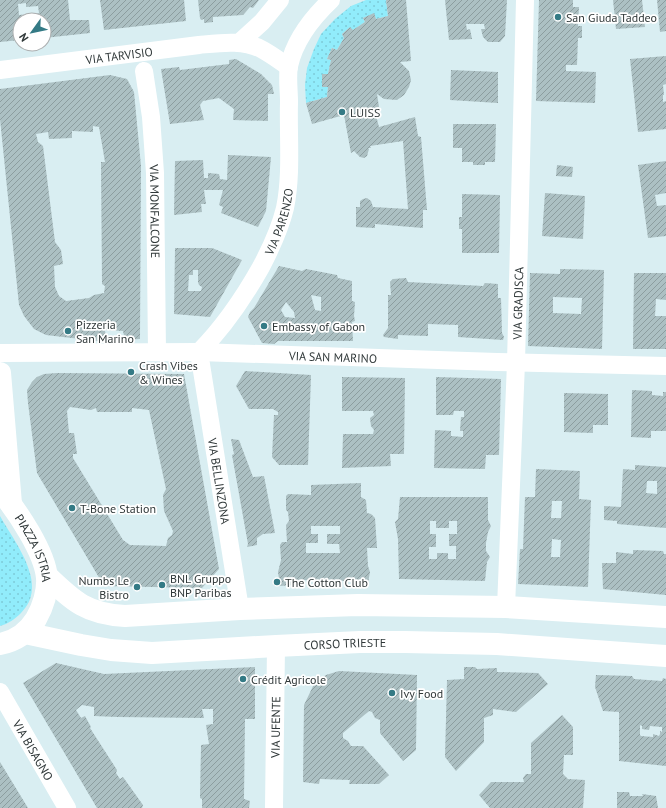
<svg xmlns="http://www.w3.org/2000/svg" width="666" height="808" font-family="'PT Sans',sans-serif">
<defs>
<pattern id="grass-dots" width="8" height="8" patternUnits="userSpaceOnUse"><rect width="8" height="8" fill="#91ecfb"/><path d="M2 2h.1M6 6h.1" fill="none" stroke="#7dcbd8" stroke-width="1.8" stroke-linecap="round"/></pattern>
<pattern id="building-hatch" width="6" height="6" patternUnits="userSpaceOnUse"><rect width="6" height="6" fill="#acc0c3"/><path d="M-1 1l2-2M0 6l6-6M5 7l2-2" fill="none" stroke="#8c9d9f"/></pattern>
</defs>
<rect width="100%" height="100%" fill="#d9eef2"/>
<!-- grass -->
<g fill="url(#grass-dots)">
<polygon points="366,0 386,0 388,16 376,19 374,14 363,18 365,22 353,30 349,28 342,34 344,38 337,50 332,48 327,59 331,60 328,74 322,74 323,87 328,87 327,97 306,103 305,85 307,68 314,49 321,34 335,19 351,6"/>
<path d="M0,516C15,543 50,585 21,613C15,619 8,624 0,626Z"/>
</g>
<!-- building -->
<g fill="url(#building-hatch)" fill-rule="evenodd">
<path d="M0,0H68L70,20H89L90,33L44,38V20H20V40L0,42ZM26,3V7L38,6L39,13L19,15L18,4Z"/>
<polygon points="100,0 184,0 186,21 104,30"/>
<polygon points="198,0 259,0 253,8 250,7 243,15 213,17 213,22 204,23 204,19 201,20 200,18"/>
<polygon points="386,0 406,0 411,61 400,62 409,71 411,80 409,87 404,95 397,100 384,99 377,94 379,107 374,108 379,127 415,117 418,136 421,137 427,210 423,210 423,228 375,224 375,228 356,227 356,207 360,207 360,201 363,199 367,198 371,201 373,207 408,209 403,141 370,146 371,148 368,148 369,149 367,156 364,158 360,157 354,151 351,153 344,115 312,124 306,103 327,97 328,87 322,87 322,74 328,74 331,60 327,59 332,48 337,50 344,38 342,34 350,27 353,30 365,22 363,18 374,13 376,19 388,16"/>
<polygon points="445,0 507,0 505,36 500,42 488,42 483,37 481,29 485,29 484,24 466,24 467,30 470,29 472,39 449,40"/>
<polygon points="539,0 573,0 573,7 579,7 578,26 582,26 582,38 578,38 577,65 566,65 566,71 596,72 595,103 536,101"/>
<polygon points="613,0 642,0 645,27 616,29"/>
<polygon points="657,0 666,0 666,31 660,32"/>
<polygon points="666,56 666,84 663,85 664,95 663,95 663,102 666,101 666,129 638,132 630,59"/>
<polygon points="236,59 261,74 272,85 274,94 268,94 268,121 233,120 234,109 219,98 203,101 200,105 204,120 170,124 161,69 179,67 180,70 229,64 229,60"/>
<polygon points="451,70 498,72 498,103 450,100"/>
<path d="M110,75L127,79L134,92L141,166L140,339L125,340L123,331L105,330L106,342L46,335L34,329L24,316L19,305L0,119V89ZM93,126L99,127L105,162H101L102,284L105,286L104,293L94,295L89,298L66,301L59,296L55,287L54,266L63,264L61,250L55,242L43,146L38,142L36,134L48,132L49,139L72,138V131L93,132Z"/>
<polygon points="453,124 496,124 495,162 485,162 485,165 473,165 473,162 462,162 462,148 453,148"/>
<polygon points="228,155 271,157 266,211 258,227 221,213 223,207 219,205 223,190 204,190 206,204 201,204 202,212 174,215 175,161 203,160 204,178 208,178 208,173 219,174 220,179 227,180"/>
<polygon points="666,161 666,193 655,195 657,206 666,205 666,236 648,238 638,165"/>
<polygon points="557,165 573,167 572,177 556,176"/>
<polygon points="545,193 585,196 583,239 542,236"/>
<polygon points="462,194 500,195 499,253 462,253 462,229 459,229 459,217 462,217"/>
<path d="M175,248H212L242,260L210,317L174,314ZM193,270H198V282L199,285L202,287L201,291H188L189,275H193Z"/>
<path d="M279,266L302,271L306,269L337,275L338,278L352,281V301L355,302L354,316L355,321L352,322L353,341H278L274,344L262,343L248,317L250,312L254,308ZM311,295L321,297V311L315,310ZM286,302L294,312L295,318L285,317L281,310Z"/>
<path d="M560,269L604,270L602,349L528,346L530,273L560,274ZM553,297L582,298L581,314L553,313Z"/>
<polygon points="634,273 666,273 666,300 656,299 655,316 666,316 666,349 633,349"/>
<polygon points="406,278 408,282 483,286 485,283 498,284 498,298 501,298 502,333 504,337 503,340 458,337 458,325 428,324 428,336 398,335 398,339 384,337 383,335 388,328 388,295 391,295 390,282 393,279"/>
<polygon points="245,371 311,375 308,465 279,465 272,457 274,415 278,415 278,412 273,409 249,409 236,386"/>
<path d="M57,373L184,374L219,569L202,588L104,586L37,473L28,403L27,390L32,382L37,377L44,374ZM70,407L91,410L96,408L97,412H132V408L149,410L166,489L163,495L164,511L173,531L172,535L168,538L166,546L130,545L123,540L73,458V454H77L74,433H69L67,411Z"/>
<polygon points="342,377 405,378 404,454 390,454 391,466 342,468 343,434 373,434 374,430 371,426 370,418 374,415 373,411 342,411"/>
<polygon points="436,377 501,379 499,455 486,455 485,469 434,468 435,430 451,431 451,436 463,437 463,431 460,431 461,417 464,417 464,411 454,411 453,415 436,415"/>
<polygon points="632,390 652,391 652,395 663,396 663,392 666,392 666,431 651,431 651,438 631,437"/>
<polygon points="564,393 608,394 608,425 593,425 593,433 564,432"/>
<polygon points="231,439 239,440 253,477 264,476 275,533 263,534 257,538 257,545 247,547 248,544 232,455 234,454"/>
<path d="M635,465L666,467V528L617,524V521L604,520V506L621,507L623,469L635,470ZM647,481H657V494L646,493Z"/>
<path d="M536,469L580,471L579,499L591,500L588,587L518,584L520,549H523L525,497H535ZM552,501H562L561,518H551ZM552,539L561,540L560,557H551Z"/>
<path d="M361,483V497L366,500L367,513L371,514L375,518L377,548H367L368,566L370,572L368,583L349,581L299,580L293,585L280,586L278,572L281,560L280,545L282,542H287L286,525L289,521L288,512L286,510V496L288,494L311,495V485ZM311,526H340V534H327V544H339L340,553H306V543H318V534H311Z"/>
<path d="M400,497H488V520L491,526L488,532L486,543V551L490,557L487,562L485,581L399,579L398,539L395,522L398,519ZM430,521H436V528H449V521H457V534H449V546H456V559H448V553H437V559H429V547H436V534H430Z"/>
<polygon points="633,550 663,551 664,554 666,554 666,595 603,589 602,563 616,563 616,552 633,554"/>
<polygon points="56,663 104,674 255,667 255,719 245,719 244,799 250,801 249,808 202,808 202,799 200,798 201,745 209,744 206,725 213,724 213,709 202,709 204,718 117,717 94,716 94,707 82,705 76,710 81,718 85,716 91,727 90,728 117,770 116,773 120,779 123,777 143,805 142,808 97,808 23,683"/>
<polygon points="464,667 475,667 477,669 497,668 497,672 538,673 548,684 516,712 493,709 493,715 484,718 484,742 456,771 445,757 447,680 464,679"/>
<polygon points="339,671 417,675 416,750 403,761 380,733 380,720 375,718 372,712 369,711 343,733 343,738 348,741 351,746 363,746 389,775 379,784 349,784 350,780 320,779 319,784 303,782 304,705 315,682 326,675"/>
<path d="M596,675L632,676L634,679L662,681L663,678L666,679V766L619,761V712L603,711L595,687ZM640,725L642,726V729L649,730L650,726L662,727V732L660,731V734L659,736L653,734V737L641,736L640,735Z"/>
<polygon points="562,715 573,727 573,755 564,755 563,774 568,779 585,780 583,808 490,808 479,795 491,782 524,782 523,778 526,774 531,774 531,743"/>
<polygon points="0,762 28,808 0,808"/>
<polygon points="617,792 629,792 630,796 643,796 642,794 656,796 658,808 617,808"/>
</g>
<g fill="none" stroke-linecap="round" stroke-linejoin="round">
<!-- street -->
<g stroke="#fff" stroke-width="18">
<polyline points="239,43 262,22 280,0"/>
<path id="s1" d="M0,70L199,45C219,43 244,39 263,50C272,55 280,61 289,67"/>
<path id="s2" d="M144,71L151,117L155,173L157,352"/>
<path id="s3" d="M0,353L199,352L497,362L666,366"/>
<path id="s4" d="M506,607L516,363L525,0"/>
<path id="s5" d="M240,609L199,352C225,326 243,299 261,267C271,248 280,229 285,208C292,174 288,137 289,102C289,90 287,77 289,66C295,39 312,18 331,0"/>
<path id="s6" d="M0,692L67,808"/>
<path id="s7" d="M274,808L276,646"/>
</g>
<!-- secondary -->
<g stroke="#fff" stroke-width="22">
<polyline points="0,373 11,504"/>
<path id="s8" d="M0,490C17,511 45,552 47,578C48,591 43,607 36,619C28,632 16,641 0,644"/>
<path d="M47,576C74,602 87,614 125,616L240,609L358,605L506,607L666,617"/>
<path id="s9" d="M25,633L81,645L111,650L152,653L276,646L360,642H405L497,644L666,656"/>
</g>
</g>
<!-- markers -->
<g fill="#347a85" stroke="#fff" stroke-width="1.5">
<circle cx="558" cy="17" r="4"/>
<circle cx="342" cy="112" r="4"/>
<circle cx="264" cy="326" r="4"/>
<circle cx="68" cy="331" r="4"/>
<circle cx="131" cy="372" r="4"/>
<circle cx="72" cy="508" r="4"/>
<circle cx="277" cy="582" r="4"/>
<circle cx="162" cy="585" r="4"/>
<circle cx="137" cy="587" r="4"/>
<circle cx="243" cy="679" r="4"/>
<circle cx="392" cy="693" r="4"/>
</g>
<g text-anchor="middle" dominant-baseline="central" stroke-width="3.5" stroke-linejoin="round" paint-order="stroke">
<!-- poi labels -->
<g font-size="12" fill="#303839" stroke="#fff" text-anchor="start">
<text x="566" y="17">San Giuda Taddeo</text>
<text x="350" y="112">LUISS</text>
<text x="76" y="324">Pizzeria<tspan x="76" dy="14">San Marino</tspan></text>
<text x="272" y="326">Embassy of Gabon</text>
<text x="139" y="365">Crash Vibes<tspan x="139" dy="14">&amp; Wines</tspan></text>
<text x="80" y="508">T-Bone Station</text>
<text x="170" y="578">BNL Gruppo<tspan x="170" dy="14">BNP Paribas</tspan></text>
<text x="129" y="580" text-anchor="end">Numbs Le<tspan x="129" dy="14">Bistro</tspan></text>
<text x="285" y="582">The Cotton Club</text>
<text x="251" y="679">Crédit Agricole</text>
<text x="400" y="693">Ivy Food</text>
</g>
<!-- street labels -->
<g font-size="12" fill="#303839" stroke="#fff">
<text stroke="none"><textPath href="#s1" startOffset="120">VIA TARVISIO</textPath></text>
<text stroke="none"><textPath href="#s2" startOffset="141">VIA MONFALCONE</textPath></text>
<text stroke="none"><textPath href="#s5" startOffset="415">VIA PARENZO</textPath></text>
<text stroke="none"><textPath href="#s4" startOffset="304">VIA GRADISCA</textPath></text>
<text stroke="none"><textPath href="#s3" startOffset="333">VIA SAN MARINO</textPath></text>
<text transform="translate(219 481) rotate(81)">VIA BELLINZONA</text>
<text stroke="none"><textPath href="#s8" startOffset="68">PIAZZA ISTRIA</textPath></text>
<text stroke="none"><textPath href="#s9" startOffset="322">CORSO TRIESTE</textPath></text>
<text stroke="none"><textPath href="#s7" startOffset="81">VIA UFENTE</textPath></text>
<text stroke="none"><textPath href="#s6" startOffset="67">VIA BISAGNO</textPath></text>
</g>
</g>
<!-- north arrow -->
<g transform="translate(32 32) rotate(237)"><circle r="19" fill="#ffffff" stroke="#acafb0"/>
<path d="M0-3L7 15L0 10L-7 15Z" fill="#347a85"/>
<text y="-6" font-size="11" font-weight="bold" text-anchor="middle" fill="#303839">N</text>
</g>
</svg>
